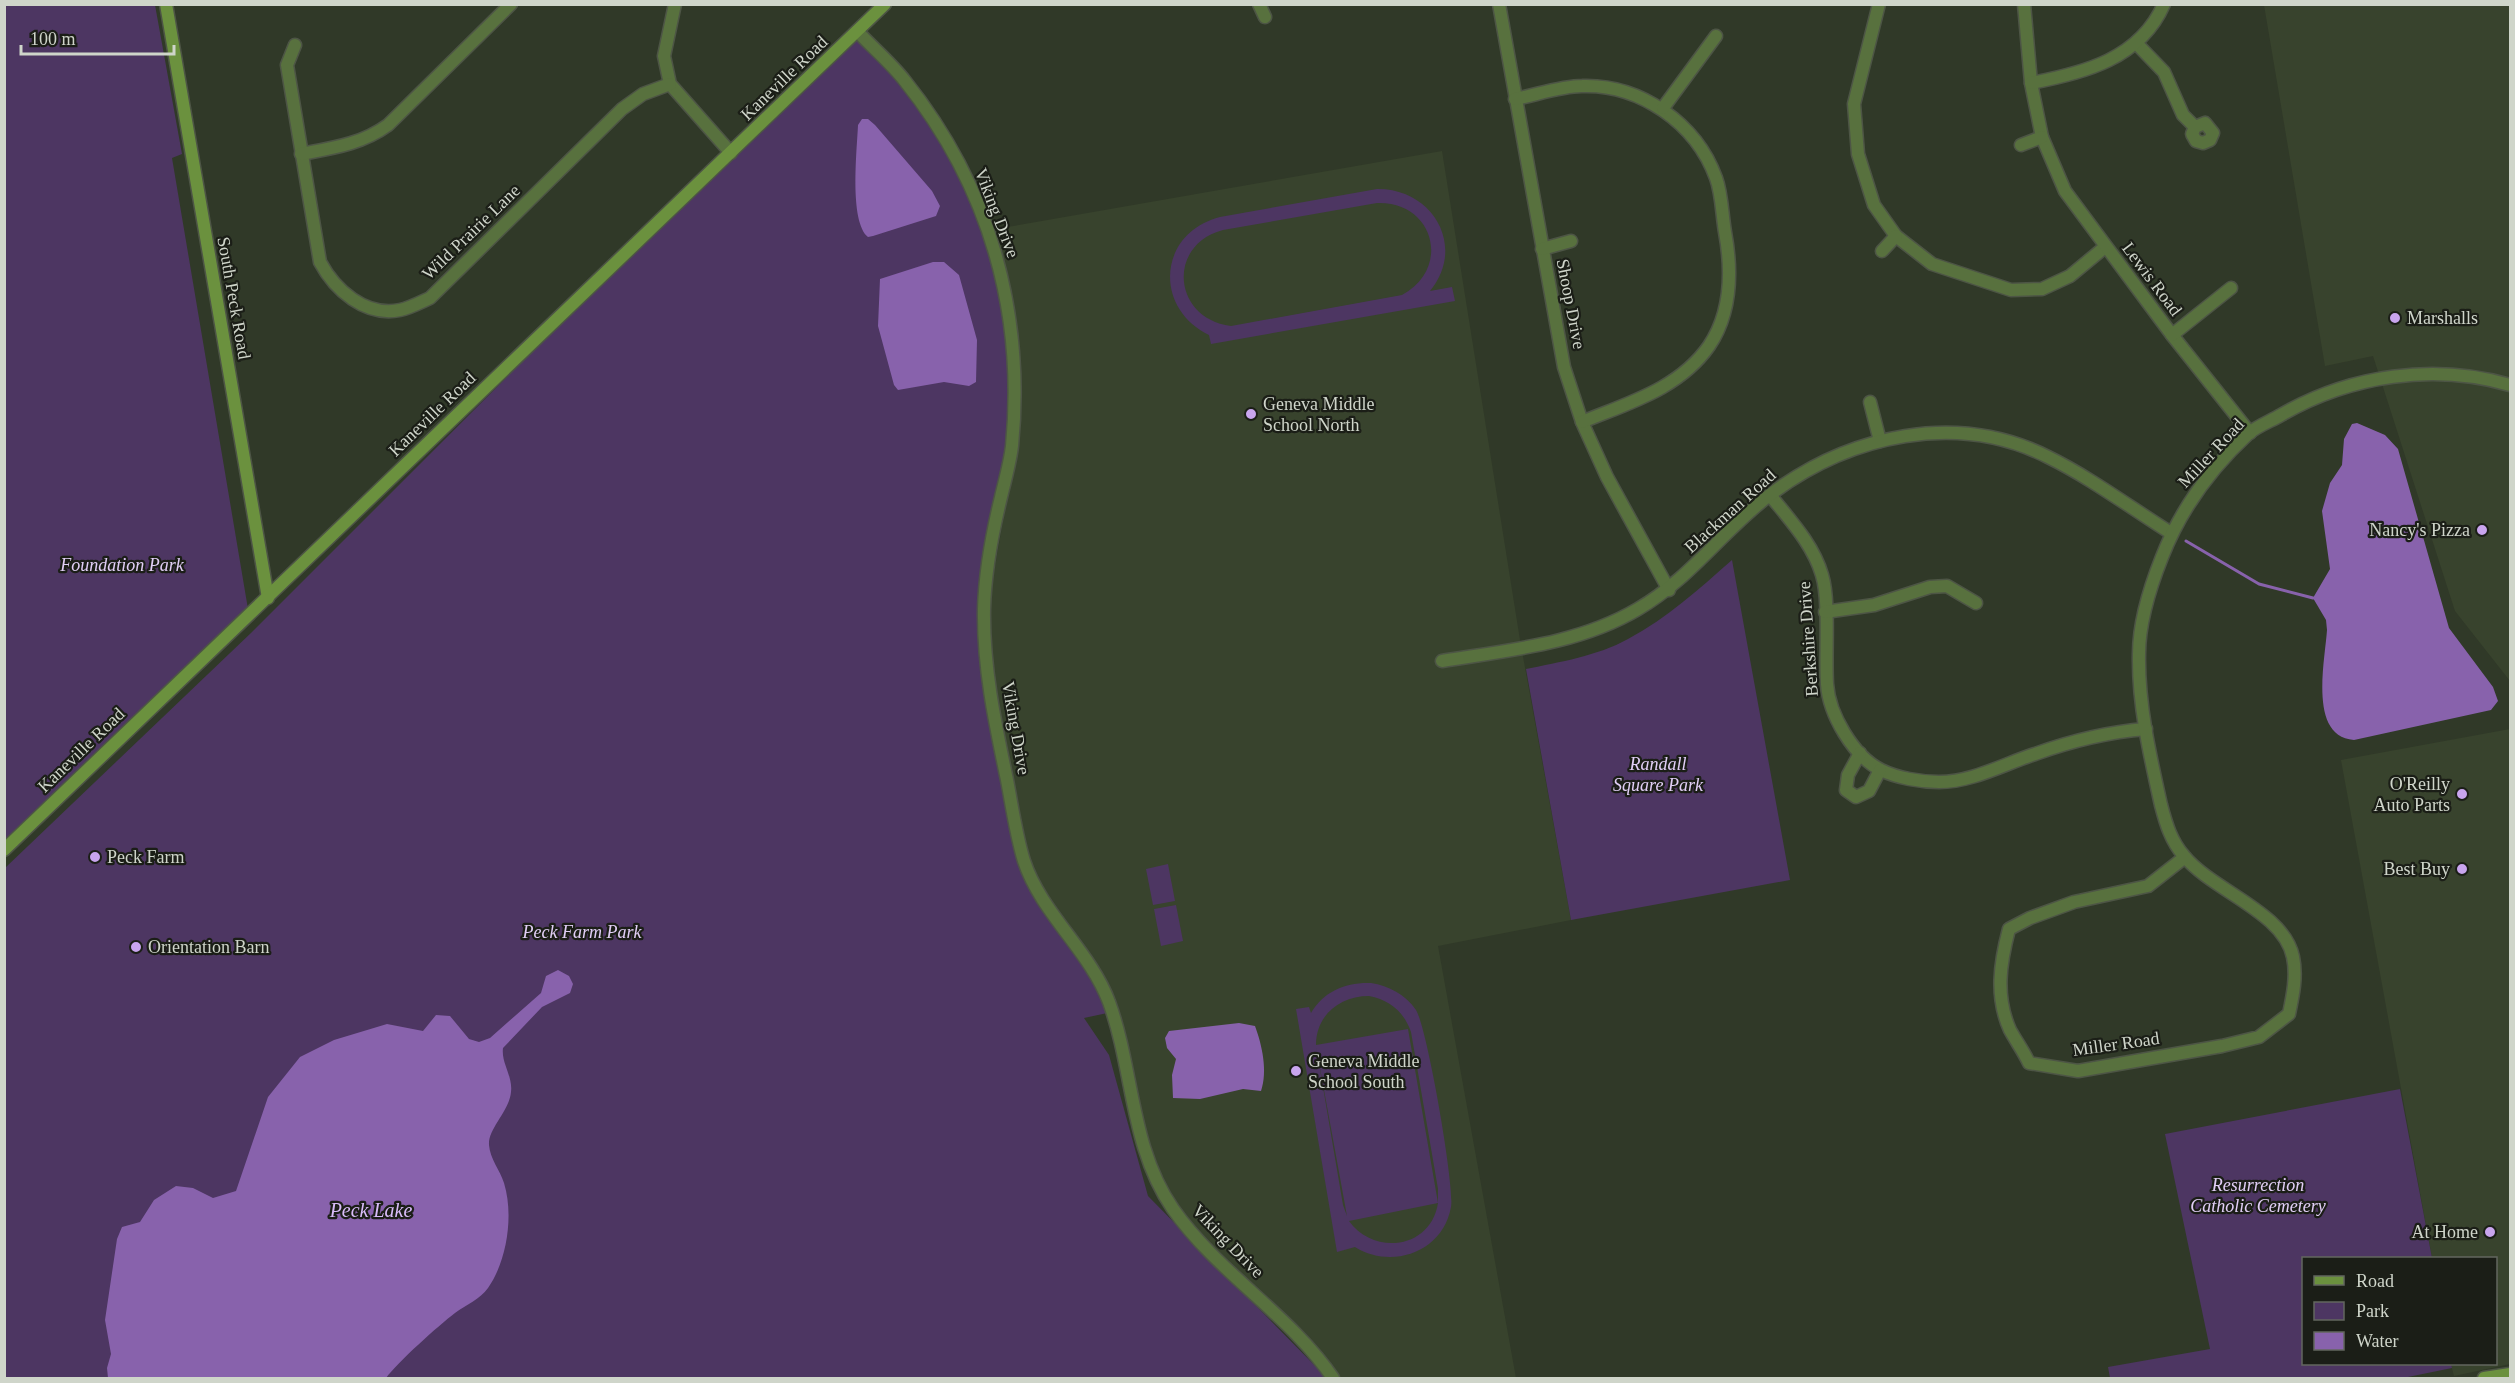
<svg xmlns="http://www.w3.org/2000/svg" width="2515" height="1383" font-family="Georgia,serif">
<rect width="100%" height="100%" fill="#303928"/>
<!-- built -->
<g fill="#38432d">
<polygon points="2264,5 2510,5 2510,681 2455,611 2373,356 2325,366"/>
<polygon points="1442,151 1520,640 1571,920 1438,946 1516,1378 1338,1378 1197,1233 1164,1189 1144,1137 1117,1005 1104,979 1046,894 1032,868 1000,724 990,654 990,594 1017,443 1021,385 1018,337 996,229"/>
<polygon points="2510,729 2510,1364 2454,1376 2451,1364 2496,1364 2496,1258 2432,1258 2341,760"/>
</g>
<!-- green -->
<g fill="#4d3662" fill-rule="evenodd">
<polygon points="5,5 155,5 182,154 172,158 248,609 5,843"/>
<polygon points="858,32 903,79 970,188 1014,341 1012,451 987,564 985,654 1024,861 1112,1012 1084,1018 1109,1055 1148,1196 1327,1378 5,1378 5,868 252,632 731,153"/>
<path d="M1377,189C1432,188 1467,246 1430,291L1452,287L1455,301L1211,344L1209,335C1153,308 1158,233 1220,217ZM1377,203C1434,201 1452,268 1402,295L1231,326C1173,319 1166,245 1223,230Z"/>
<path d="M1732,560L1790,880L1571,920L1526,669C1560,662 1597,656 1628,639C1667,618 1699,589 1732,560Z"/>
<polygon points="1168,864 1175,901 1153,905 1146,869"/>
<polygon points="1176,905 1183,941 1161,946 1154,909"/>
<path d="M1371,983C1389,986 1405,994 1416,1010C1427,1027 1455,1187 1451,1207C1443,1252 1392,1270 1355,1247L1337,1252L1296,1009L1309,1007L1311,1013C1324,991 1346,982 1371,983ZM1369,996C1390,1000 1404,1012 1411,1032L1438,1189V1203L1408,1029L1316,1045C1316,1015 1340,996 1369,996ZM1316,1046L1347,1216L1343,1205ZM1438,1203C1431,1249 1374,1256 1349,1221Z"/>
<polygon points="2400,1089 2432,1258 2304,1258 2304,1364 2451,1364 2452,1368 2403,1378 2110,1378 2108,1367 2210,1349 2165,1134"/>
</g>
<!-- water -->
<g fill="#8862ac">
<path d="M862,119H868L875,125L932,191L940,206L936,216L873,236L868,237C849,221 857,150 858,125Z"/>
<polygon points="933,262 944,262 959,275 977,340 976,382 969,386 944,382 898,390 894,385 878,326 880,279"/>
<path d="M2357,423L2385,435L2398,449L2449,628L2493,687L2498,701L2491,710L2354,740C2308,737 2325,661 2327,630L2326,620L2313,598L2330,569L2322,511L2330,483L2342,465L2344,439L2352,424Z"/>
<path d="M558,970L569,976L573,984L570,993L542,1007L503,1048C501,1063 513,1076 511,1092C509,1112 488,1128 489,1145C490,1159 500,1170 504,1183C514,1215 507,1261 488,1288C480,1299 466,1305 455,1313C438,1326 398,1362 386,1378H108L107,1368L111,1354L105,1320L117,1239L122,1227L140,1222L154,1200L176,1186L193,1188L213,1198L236,1191L268,1097L300,1057L334,1040L387,1024L423,1031L436,1015L450,1016L469,1039L479,1042L490,1038L541,993L546,976Z"/>
<path d="M1239,1023L1255,1026C1262,1045 1268,1071 1261,1091L1243,1089L1200,1099L1173,1098L1172,1075L1176,1059L1167,1048L1165,1038L1169,1031Z"/>
</g>
<g fill="none" stroke-linecap="round" stroke-linejoin="round">
<!-- stream -->
<polyline stroke="#8862ac" stroke-width="3" points="2186,541 2259,584 2313,598"/>
<!-- minor casing -->
<g stroke="#4d5545" stroke-width="15">
<g id="minor">
<polyline points="675,4 664,56 670,84 731,153"/>
<polyline points="1259,4 1265,17"/>
<polyline points="1499,4 1564,367 1582,422 1607,477 1669,590"/>
<polyline points="1879,4 1854,104 1858,154 1874,205 1896,236 1932,264 2011,290 2042,289 2070,276 2105,247"/>
<polyline points="2024,4 2031,83 2042,137 2065,191 2172,335 2250,433"/>
<polyline points="2137,44 2164,72 2183,115 2195,127 2192,134 2196,141 2203,143 2210,140 2213,133 2205,123 2195,127"/>
<path d="M295,45L287,65L320,262C335,290 365,317 400,310C410,308 421,302 430,298L622,109L643,94L670,84"/>
<path d="M2031,83C2084,73 2140,59 2164,4"/>
<path d="M1515,99C1536,95 1561,86 1582,86C1640,84 1696,123 1716,178C1722,194 1722,215 1725,232C1732,270 1732,312 1709,346C1679,389 1628,403 1582,422"/>
<polyline points="1663,108 1716,36"/>
<polyline points="2021,145 2042,137"/>
<path d="M301,154C333,148 362,144 388,125L511,4"/>
<polyline points="1542,249 1571,241"/>
<polyline points="1882,251 1896,236"/>
<polyline points="2172,335 2231,288"/>
<polyline points="1870,402 1880,441"/>
<path d="M1770,495C1789,519 1813,544 1822,575C1830,601 1825,654 1827,684C1829,714 1853,756 1881,770C1897,778 1921,782 1939,782C1972,782 2004,764 2035,754C2071,741 2108,732 2146,729"/>
<polyline points="1825,612 1874,605 1930,587 1947,586 1976,603"/>
<path d="M1442,661C1509,650 1579,644 1638,609C1690,579 1724,529 1771,494C1850,435 1957,411 2048,457C2091,478 2131,508 2171,533"/>
<polyline points="1860,753 1848,775 1846,790 1856,797 1869,791 1880,770"/>
<path d="M2185,857L2148,886L2074,902L2030,918L2009,929C2000,963 1995,997 2010,1030C2016,1041 2024,1052 2029,1063L2078,1071L2222,1046L2259,1037L2289,1014C2293,995 2297,976 2293,957C2284,912 2213,891 2184,856C2171,841 2166,824 2161,805C2150,756 2138,704 2139,654C2139,622 2150,587 2162,557C2180,511 2211,468 2248,434C2257,426 2271,421 2281,415C2350,375 2434,363 2510,385"/>
</g>
</g>
<!-- tertiary casing -->
<g stroke="#4d5545" stroke-width="15">
<path id="tertiary" d="M858,32C873,48 891,63 905,81C989,186 1025,312 1012,446C1010,463 1005,480 1001,497C992,534 985,571 984,609C983,667 995,723 1007,780C1012,806 1016,835 1024,861C1041,913 1090,951 1109,1002C1134,1071 1130,1147 1173,1209C1217,1272 1291,1316 1333,1378"/>
</g>
<!-- secondary casing -->
<g stroke="#4d5545" stroke-width="15">
<g id="secondary">
<polyline points="166,4 268,598"/>
<polyline points="4,850 885,4"/>
<polyline points="2484,1378 2510,1374"/>
</g>
</g>
<!-- minor -->
<use href="#minor" stroke="#58713e" stroke-width="12"/>
<!-- tertiary -->
<use href="#tertiary" stroke="#58713e" stroke-width="12"/>
<!-- secondary -->
<use href="#secondary" stroke="#6b913e" stroke-width="12"/>
</g>
<!-- markers -->
<g fill="#c9a5ee" stroke="#1b1e17" stroke-width="2">
<circle cx="2395" cy="318" r="6"/>
<circle cx="1251" cy="414" r="6"/>
<circle cx="2482" cy="530" r="6"/>
<circle cx="2462" cy="794" r="6"/>
<circle cx="95" cy="857" r="6"/>
<circle cx="2462" cy="869" r="6"/>
<circle cx="136" cy="947" r="6"/>
<circle cx="1296" cy="1071" r="6"/>
<circle cx="2490" cy="1232" r="6"/>
</g>
<g text-anchor="middle" dominant-baseline="central" stroke-width="4.5" stroke-linejoin="round" paint-order="stroke">
<!-- street labels -->
<g font-size="18" fill="#cfd5ca" stroke="#1b1e17">
<text transform="translate(784 78) rotate(-44)">Kaneville Road</text>
<text transform="translate(997 213) rotate(69)">Viking Drive</text>
<text transform="translate(471 232) rotate(-44)">Wild Prairie Lane</text>
<text transform="translate(2152 279) rotate(53)">Lewis Road</text>
<text transform="translate(234 298) rotate(80)">South Peck Road</text>
<text transform="translate(1571 304) rotate(79)">Shoop Drive</text>
<text transform="translate(432 414) rotate(-44)">Kaneville Road</text>
<text transform="translate(2211 453) rotate(-47)">Miller Road</text>
<text transform="translate(1730 511) rotate(-42)">Blackman Road</text>
<text transform="translate(1808 639) rotate(-94)">Berkshire Drive</text>
<text transform="translate(1016 728) rotate(80)">Viking Drive</text>
<text transform="translate(81 750) rotate(-44)">Kaneville Road</text>
<text transform="translate(2116 1044) rotate(-8)">Miller Road</text>
<text transform="translate(1228 1241) rotate(46)">Viking Drive</text>
</g>
<!-- poi labels -->
<g font-size="18" fill="#cfd5ca" stroke="#1b1e17" text-anchor="start">
<text x="2407" y="318">Marshalls</text>
<text x="1263" y="404">Geneva Middle<tspan x="1263" dy="21">School North</tspan></text>
<text x="2470" y="530" text-anchor="end">Nancy's Pizza</text>
<text x="2450" y="784" text-anchor="end">O'Reilly<tspan x="2450" dy="21">Auto Parts</tspan></text>
<text x="107" y="857">Peck Farm</text>
<text x="2450" y="869" text-anchor="end">Best Buy</text>
<text x="148" y="947">Orientation Barn</text>
<text x="1308" y="1061">Geneva Middle<tspan x="1308" dy="21">School South</tspan></text>
<text x="2478" y="1232" text-anchor="end">At Home</text>
</g>
<!-- park labels -->
<g font-size="18" font-style="italic" fill="#e1cef6" stroke="#1b1e17">
<text x="122" y="565">Foundation Park</text>
<text x="1658" y="764">Randall<tspan x="1658" dy="21">Square Park</tspan></text>
<text x="582" y="932">Peck Farm Park</text>
<text x="2258" y="1185">Resurrection<tspan x="2258" dy="21">Catholic Cemetery</tspan></text>
</g>
<!-- water labels -->
<g font-size="20" font-style="italic" fill="#d9bcf9" stroke="#1b1e17">
<text x="371" y="1210">Peck Lake</text>
</g>
</g>
<!-- border -->
<rect width="2515" height="1383" fill="none" stroke="#cfd5ca" stroke-width="12"/>
<!-- legend -->
<rect x="2302" y="1257" width="195" height="108" fill="#1b1e17" stroke="#63675f" stroke-width="1.5"/>
<rect x="2314" y="1276" width="30" height="9" fill="#6b913e" stroke="#63675f" stroke-width="1.5"/>
<text x="2356" y="1287" font-size="18" fill="#cfd5ca">Road</text>
<rect x="2314" y="1302" width="30" height="18" fill="#4d3662" stroke="#63675f" stroke-width="1.5"/>
<text x="2356" y="1317" font-size="18" fill="#cfd5ca">Park</text>
<rect x="2314" y="1332" width="30" height="18" fill="#8862ac" stroke="#63675f" stroke-width="1.5"/>
<text x="2356" y="1347" font-size="18" fill="#cfd5ca">Water</text>
<!-- scale -->
<path d="M21 45v9h153v-9" fill="none" stroke="#cfd5ca" stroke-width="3"/>
<text x="30" y="45" font-size="18" fill="#cfd5ca" stroke="#1b1e17" stroke-width="4.5" paint-order="stroke">100 m</text>
</svg>
